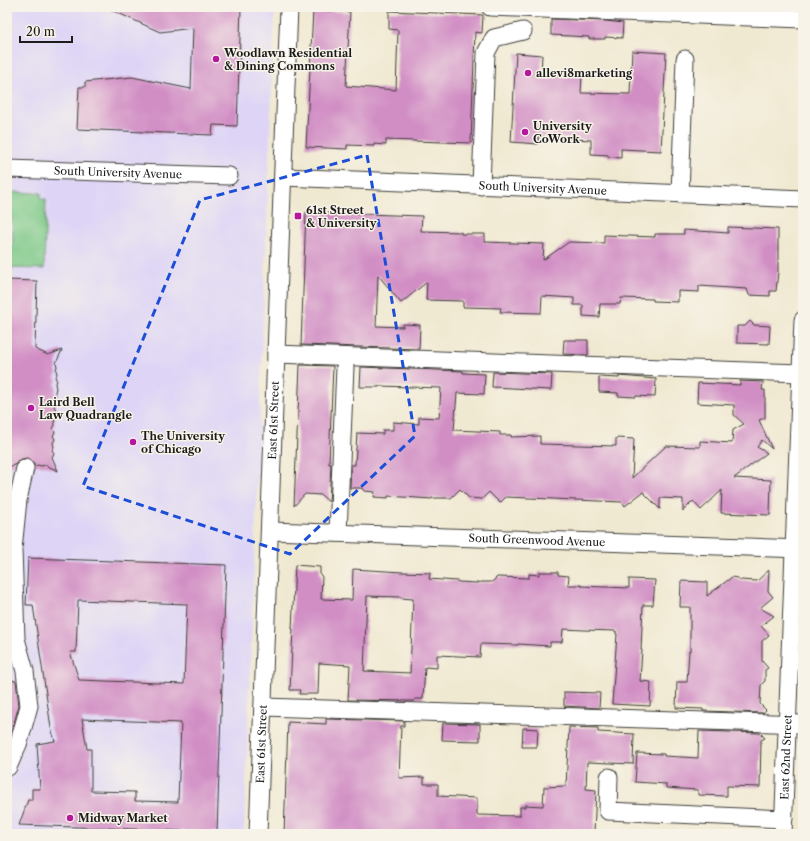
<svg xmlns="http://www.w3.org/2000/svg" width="810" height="841" font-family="'Libre Caslon Text',serif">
<rect width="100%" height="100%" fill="#f7f3e8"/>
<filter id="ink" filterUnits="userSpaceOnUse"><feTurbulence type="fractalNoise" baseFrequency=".025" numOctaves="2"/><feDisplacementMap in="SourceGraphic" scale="8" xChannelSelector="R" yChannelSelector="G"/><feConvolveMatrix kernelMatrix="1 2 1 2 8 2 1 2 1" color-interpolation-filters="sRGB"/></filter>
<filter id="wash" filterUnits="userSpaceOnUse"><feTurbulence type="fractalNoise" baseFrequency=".012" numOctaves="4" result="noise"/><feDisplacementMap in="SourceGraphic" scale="16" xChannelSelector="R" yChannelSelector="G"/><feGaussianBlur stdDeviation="0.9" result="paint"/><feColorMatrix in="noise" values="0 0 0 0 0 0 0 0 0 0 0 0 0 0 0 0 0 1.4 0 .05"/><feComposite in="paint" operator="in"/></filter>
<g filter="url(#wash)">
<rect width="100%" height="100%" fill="#f0e9d2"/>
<!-- built -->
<polygon fill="#ded5f6" points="7,7 275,7 244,834 7,834"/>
<!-- green -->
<polygon fill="#7ac786" stroke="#4b7251" points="7,192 41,193 41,199 46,199 44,269 7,268 12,251 13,237 11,215 7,203"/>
<g id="blocks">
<!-- building -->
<g fill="#d18ec5" fill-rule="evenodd">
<polygon points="105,7 241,7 237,126 213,125 212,135 77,129 79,87 85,87 85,82 132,77 191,89 193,28 160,32"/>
<polygon points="313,10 350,12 346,86 396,90 398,30 389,29 389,11 483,15 482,33 475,32 471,143 386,140 386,145 374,144 374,146 347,145 347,149 306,147"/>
<polygon points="551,19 606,21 623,23 622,38 605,37 605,39 589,39 589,37 551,35"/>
<polygon points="632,51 666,53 661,151 621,149 621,158 608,157 608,155 591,154 591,140 538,137 538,144 511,142 516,53 542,55 541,74 582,76 581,93 630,94"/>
<polygon points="306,212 422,216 421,231 461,232 461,234 485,234 485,242 544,244 543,260 569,242 604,243 604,235 655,237 655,234 684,234 684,230 728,233 728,227 778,229 778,272 776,291 770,291 770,296 749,295 747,289 699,286 699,292 678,291 678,302 653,301 653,299 621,298 620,304 600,304 599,317 583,316 583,305 574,305 574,298 542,296 541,313 500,312 501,308 463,307 463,301 426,300 427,282 401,303 378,275 376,326 403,327 403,324 420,325 419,349 301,345"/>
<polygon points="7,280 37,281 35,349 48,355 62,350 56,363 57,366 56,370 57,374 55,377 57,381 55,384 56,388 55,392 56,396 54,399 56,403 54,406 56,410 54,414 56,417 54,421 55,425 53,428 55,432 53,436 55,439 53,443 54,447 52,450 54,453 52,457 58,471 45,465 41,466 38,465 35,466 32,461 27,458 22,459 18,461 16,464 7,468"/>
<polygon points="750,321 754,325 770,326 769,344 737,343 737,326 745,326"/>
<polygon points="564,340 588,340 588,355 563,354"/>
<polygon points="300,365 333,366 329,464 331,464 329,502 321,495 305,494 294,506"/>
<polygon points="361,367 463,371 463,373 485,374 484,394 457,393 454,430 500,432 500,435 511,435 511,437 540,436 540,444 616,446 616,438 634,439 632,478 666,446 700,447 700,441 732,443 733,430 744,424 734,415 734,405 697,403 698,383 740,385 740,381 763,382 762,390 765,390 765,418 759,420 772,449 762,440 757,447 767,453 734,478 771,480 770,515 721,513 722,490 701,510 693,501 683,511 683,499 660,498 660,509 643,492 625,506 622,502 506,497 500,503 489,492 482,499 469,498 460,489 451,498 432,498 432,499 388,496 388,498 374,497 375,492 364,491 362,488 350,488 351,465 355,465 357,433 383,434 383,430 393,430 393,422 419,424 419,417 439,418 441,388 379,386 379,387 360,387"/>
<polygon points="493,372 552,374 551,390 492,387"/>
<polygon points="619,376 656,379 655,397 636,396 636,397 618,396 618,393 599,392 599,377 619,378"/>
<path d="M28,558L226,565L217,832L19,825L28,800H32V789H40L37,744L55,741L51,728L33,605H26ZM78,600L187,604L184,684L79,680L70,652H76ZM82,719L181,723L178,802L135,801V792L91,791V749H87Z"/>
<path d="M295,565L320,567V574L322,577L321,599L352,600L353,569L402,572L430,573L429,579L457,581L459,582L477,583L481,582H492L497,577L529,578V574L539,575V572H558V575L569,576L568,585H581V586L629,588V579L655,580L653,605H643L641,650H642L640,681L651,682L650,706L612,704L617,634H616V631L584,630L563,629L562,642H550V646L518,644V645L481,644L480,657L437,655V668L425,667L423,699H415L414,701L348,700L350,665L319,663L318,694H299L300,690H290L293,629H292ZM367,596L401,597V598L413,599L410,673L364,671Z"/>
<polygon points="769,570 768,591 773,597 760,608 774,616 761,626 769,635 762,641 762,661 768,668 765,670 765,681 761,685 760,704 766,710 763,713 703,711 703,709 676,708 677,682 687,682 689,651 690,651 690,607 680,607 681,581 707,582 707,596 732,577 737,578 740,580 757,581"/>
<polygon points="7,680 16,681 19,705 12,730 7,730"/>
<polygon points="564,692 600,693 599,708 564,706"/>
<polygon points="326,719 404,721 404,726 401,726 399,778 424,777 424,784 438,784 438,796 477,798 477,815 520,816 520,807 525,807 525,805 543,806 544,787 566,786 569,727 598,728 598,732 634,734 633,764 587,762 586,789 596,790 594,834 284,834 288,722 326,724"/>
<polygon points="443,723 480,724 480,741 442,740"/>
<polygon points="523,728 538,729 537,747 522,747"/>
<polygon points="699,731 760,733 765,738 761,740 760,787 727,786 727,796 698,795 698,790 666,788 666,784 635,782 637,753 664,754 664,756 698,758"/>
</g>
</g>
</g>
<g filter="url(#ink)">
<use href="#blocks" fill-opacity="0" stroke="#3c3b37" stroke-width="1"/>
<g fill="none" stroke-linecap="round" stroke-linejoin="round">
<!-- minor casing -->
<g stroke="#3c3b37" stroke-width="19">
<g id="minor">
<polyline points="490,7 803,19"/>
<path id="s1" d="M7,169L229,176"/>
<path id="s2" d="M283,177L803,199"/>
<polyline points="481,186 486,53 494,38 523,31"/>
<polyline points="680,194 685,59"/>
<polyline points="276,354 801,373"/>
<path id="s3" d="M270,531L803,549"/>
<polyline points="338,533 345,367"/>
<polyline points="263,707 803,724"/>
<polyline points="8,767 19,742 29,706 25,671 16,639 13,549 18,500 25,468"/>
<polyline points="609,777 608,811 784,819"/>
<path id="s4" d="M258,834L289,7"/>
<path id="s5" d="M783,834L803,320"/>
</g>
</g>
<!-- minor -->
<use href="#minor" stroke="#fff" stroke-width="17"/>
</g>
</g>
<!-- marked area -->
<path fill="none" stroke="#1d4ed8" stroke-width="3" stroke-dasharray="8 5" stroke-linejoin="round" d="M367,155L415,436L290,554L83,486L200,200Z"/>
<!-- markers -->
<g fill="#b5179e" stroke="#f7f3e8" stroke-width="1.5">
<circle cx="216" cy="59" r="4"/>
<circle cx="528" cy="73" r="4"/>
<circle cx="525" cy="132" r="4"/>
<rect x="294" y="212" width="8" height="8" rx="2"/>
<circle cx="31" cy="408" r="4"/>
<circle cx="133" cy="442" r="4"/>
<circle cx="70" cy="818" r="4"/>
</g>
<g text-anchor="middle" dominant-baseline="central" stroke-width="3" stroke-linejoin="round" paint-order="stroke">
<!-- poi labels -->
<g font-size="11" font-weight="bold" fill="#1c1c1c" stroke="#f7f3e8" text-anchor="start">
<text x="224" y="53">Woodlawn Residential<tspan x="224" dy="13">&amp; Dining Commons</tspan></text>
<text x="536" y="73">allevi8marketing</text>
<text x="533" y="126">University<tspan x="533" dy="13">CoWork</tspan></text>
<text x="306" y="210">61st Street<tspan x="306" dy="13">&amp; University</tspan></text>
<text x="39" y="402">Laird Bell<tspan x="39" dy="13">Law Quadrangle</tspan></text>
<text x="141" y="436">The University<tspan x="141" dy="13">of Chicago</tspan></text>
<text x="78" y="818">Midway Market</text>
</g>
<!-- street labels -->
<g font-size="11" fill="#1c1c1c" stroke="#f7f3e8">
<text stroke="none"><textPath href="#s1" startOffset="111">South University Avenue</textPath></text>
<text stroke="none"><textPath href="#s2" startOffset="260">South University Avenue</textPath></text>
<text stroke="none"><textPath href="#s4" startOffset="414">East 61st Street</textPath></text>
<text stroke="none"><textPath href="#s3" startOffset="267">South Greenwood Avenue</textPath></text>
<text stroke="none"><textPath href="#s4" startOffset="90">East 61st Street</textPath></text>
<text stroke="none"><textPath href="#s5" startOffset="77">East 62nd Street</textPath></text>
</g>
</g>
<!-- margin -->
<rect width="810" height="841" fill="none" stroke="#f7f3e8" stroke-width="24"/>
<!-- scale -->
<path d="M20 36v6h52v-6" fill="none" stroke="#1c1c1c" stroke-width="2"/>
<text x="26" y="36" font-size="12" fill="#1c1c1c" stroke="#f7f3e8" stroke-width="3" paint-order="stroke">20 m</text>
</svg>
